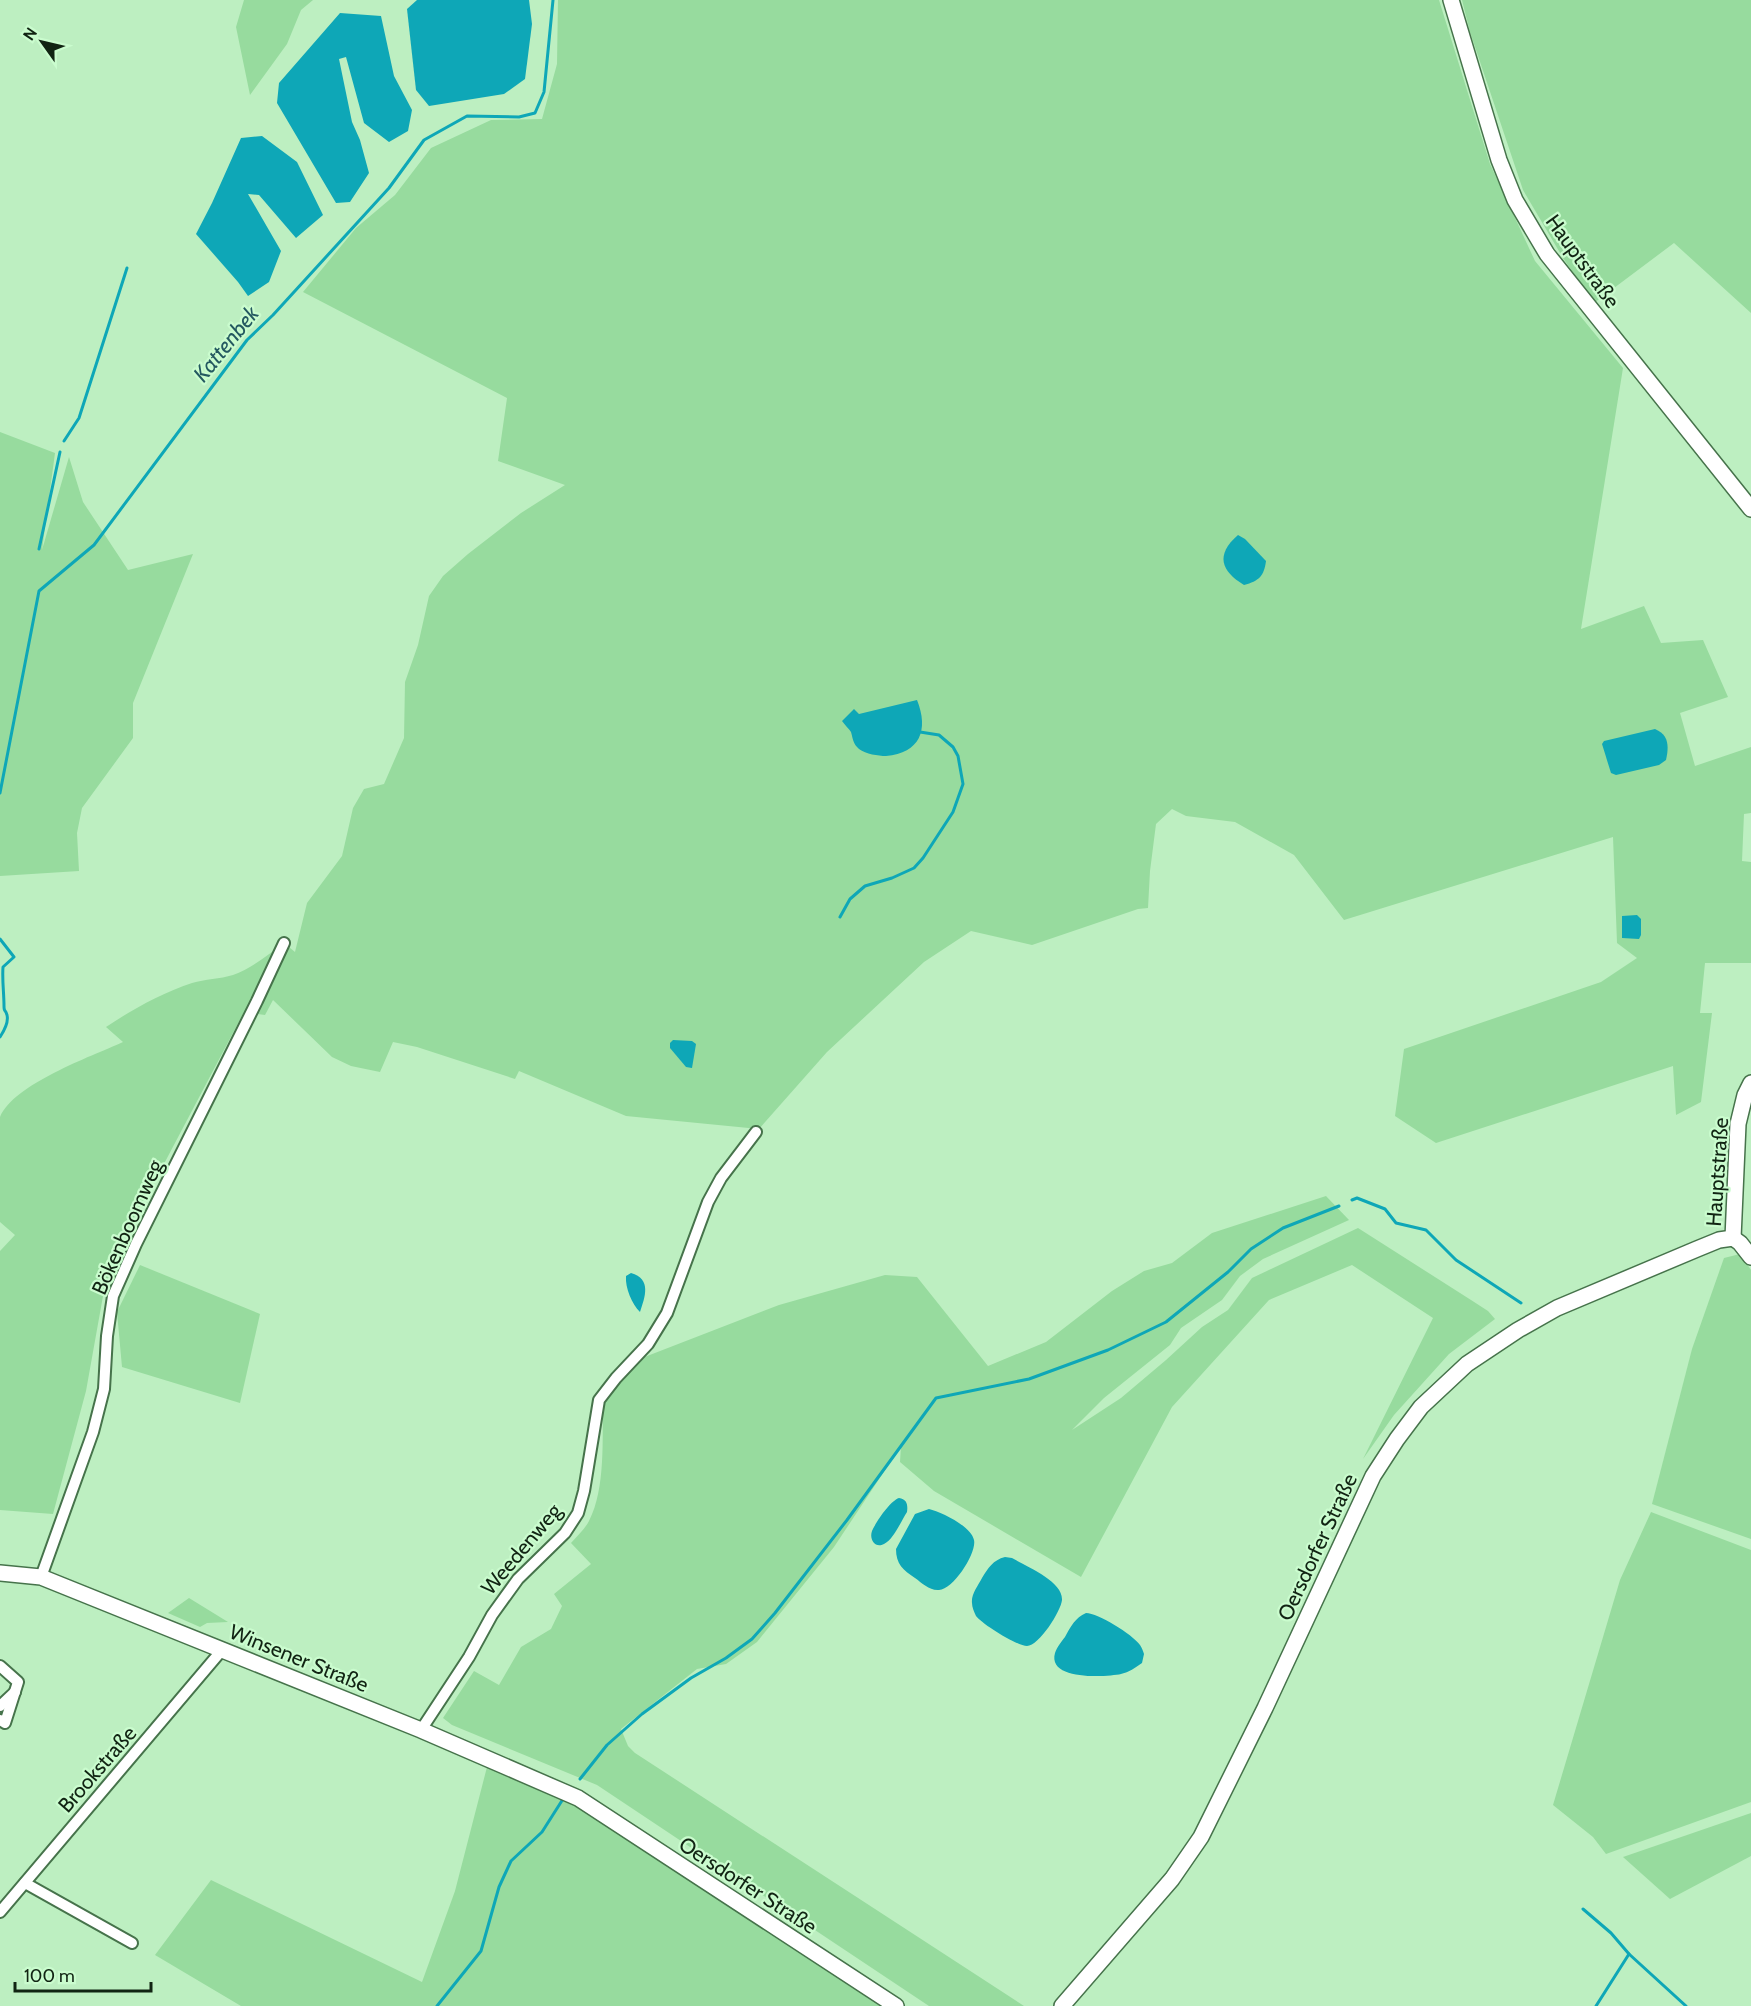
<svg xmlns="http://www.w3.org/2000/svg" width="1751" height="2006" font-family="Cabin,sans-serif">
<rect width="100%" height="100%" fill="#bdefc1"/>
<!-- green -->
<g fill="#97db9e">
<polygon points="244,0 313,0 301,10 287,44 250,95 236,27"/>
<path d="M558,0H1439L1490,164L1535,261L1623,368L1581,629L1644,606L1661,643L1703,640L1728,697L1680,713L1695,766L1751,747V813L1744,814L1742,861L1751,862V963H1705L1700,1013H1712L1701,1102L1676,1115L1673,1066L1436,1143L1395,1116L1404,1049L1601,982L1637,958L1617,943L1613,837L1344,920L1294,855L1235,822L1186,816L1172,809L1156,824L1150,871L1148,908L1138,909L1032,945L971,931L924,962L827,1052L759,1129L626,1116L519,1071L515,1079L417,1047L393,1042L380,1072L351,1066L332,1057L273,1000L265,1015L244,1012L156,1179L120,1241L103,1296L86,1391L53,1514L0,1510V1251L15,1235L0,1222V1117C14,1084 90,1057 123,1042L106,1027C133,1009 162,993 192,983C205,979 220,979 233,975C251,969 269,954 284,943L295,952L307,903L342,856L353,808L364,789L384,784L404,738L405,682L418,645L429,596L443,576L468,554L521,513L565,485L498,461L507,398L303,292L356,228L395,195L431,148L491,120L542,119L557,64Z"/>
<polygon points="1462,0 1751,0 1751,313 1674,243 1594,303 1563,258 1523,190 1470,32"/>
<polygon points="0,432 55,453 42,550 69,457 83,502 128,570 193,554 133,703 133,738 82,808 77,833 79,871 0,876"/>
<path d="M1326,1196L1349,1220L1263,1259L1240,1276L1222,1300L1181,1328L1170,1345L1104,1398L1072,1430L1121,1398L1166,1360L1202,1327L1228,1310L1252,1278L1358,1228L1471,1300L1488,1311L1495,1319L1449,1354L1394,1415L1363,1459L1433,1318L1352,1265L1269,1300L1172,1407L1081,1577L934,1491L900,1462L901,1446L834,1547L757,1642L726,1664L697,1669L621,1729L628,1746L635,1753L1024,2006H929L597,1785L452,1725L443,1718L474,1671L499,1685L521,1647L551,1629L562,1606L554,1594L591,1564L571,1543C577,1536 585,1529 589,1521C606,1488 602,1438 603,1401L642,1358L779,1305L885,1275L917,1277L988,1366L1046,1342L1112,1291L1144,1271L1172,1263L1212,1233Z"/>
<polygon points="1740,1254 1751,1270 1751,1539 1652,1504 1692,1349 1724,1258"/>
<polygon points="140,1265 260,1314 240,1403 122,1367 117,1312"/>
<polygon points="1651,1512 1751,1550 1751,1802 1606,1854 1593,1837 1553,1805 1620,1580"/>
<polygon points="189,1598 228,1622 207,1623 200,1627 168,1613"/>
<polygon points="487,1767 576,1804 886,2006 241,2006 155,1955 211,1880 422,1982 455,1891"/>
<polygon points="1751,1813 1751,1856 1670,1899 1623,1857"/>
</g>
<!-- water -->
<g fill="#0ea7b7">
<polygon points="417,0 529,0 532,24 525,79 504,94 429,106 416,90 407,9"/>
<polygon points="340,13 381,16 394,76 412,110 408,131 389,142 364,123 346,57 339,59 352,122 360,140 369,173 350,202 336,203 277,103 279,83"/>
<polygon points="262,136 297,162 323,215 296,238 259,195 248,194 281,251 269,282 248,296 238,282 196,234 212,203 241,138"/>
<path d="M1238,535L1245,539L1266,561C1264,576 1259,581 1244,585C1221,571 1215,555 1238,535Z"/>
<path d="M917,700C929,730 920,753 886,756C878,756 866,754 859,749C853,744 853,739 851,732C849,729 845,725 842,721L854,709L859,714Z"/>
<path d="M1655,729C1669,735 1669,746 1666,760L1659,765L1616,775L1611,773L1602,744L1604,741Z"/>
<polygon points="1637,915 1641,919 1641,935 1639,939 1622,938 1622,916"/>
<polygon points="673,1040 692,1041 696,1044 692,1068 686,1067 670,1048 670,1043"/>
<path d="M631,1273C652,1279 645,1297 640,1312C632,1304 625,1288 626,1276Z"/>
<path d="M899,1498C907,1499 908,1505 907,1512C901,1521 894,1539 884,1544C875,1549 869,1539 872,1531C876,1522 890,1501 899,1498Z"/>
<path d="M929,1509C941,1512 971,1526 974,1540C977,1552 954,1589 939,1590C930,1591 922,1583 915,1578C903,1570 896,1564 896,1549L915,1514Z"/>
<path d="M1005,1557L1012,1558C1027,1567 1063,1581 1062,1600C1061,1611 1039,1646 1027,1646C1017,1646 982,1624 976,1616C974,1612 972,1607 972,1603C971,1594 978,1586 982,1578C988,1568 993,1560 1005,1557Z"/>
<path d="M1086,1613C1098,1613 1132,1634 1140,1645C1142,1648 1143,1651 1144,1654L1142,1663C1135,1668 1129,1672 1121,1674C1107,1677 1047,1681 1055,1653C1057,1647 1062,1641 1065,1637C1071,1626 1075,1618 1086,1613Z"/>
</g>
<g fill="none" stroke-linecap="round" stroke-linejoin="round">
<!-- stream -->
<g stroke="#0ea7b7" stroke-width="3">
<polyline points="64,441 79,418 127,268"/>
<polyline points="39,549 60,452"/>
<polyline points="0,793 39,591 94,545 247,340 273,315 389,188 424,140 467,116 519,117 535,113 544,92 553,0"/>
<polyline points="840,917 850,899 865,886 892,878 914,868 923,858 953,812 963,784 958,756 953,747 939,735 920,732"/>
<path d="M0,939L14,957L3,967C2,980 4,993 4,1006C4,1013 5,1008 7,1015C9,1023 4,1031 0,1037"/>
<polyline points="1352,1200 1357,1198 1385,1209 1396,1223 1426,1230 1456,1260 1521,1303"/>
<polyline points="580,1779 607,1745 642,1714 691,1678 726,1658 752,1639 775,1613 847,1520 936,1398 1029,1379 1108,1350 1166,1322 1228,1272 1251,1249 1283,1228 1339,1206"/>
<polyline points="1583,1909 1611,1933 1629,1954 1686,2006"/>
<polyline points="437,2006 481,1951 499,1887 511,1861 542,1832 563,1799"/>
<polyline points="1596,2006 1629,1954"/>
</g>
<!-- street casing -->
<g stroke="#46734b" stroke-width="14">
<g id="street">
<polyline points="41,1577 93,1432 104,1389 107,1336 113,1296 136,1244 257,1001 284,943"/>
<polyline points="0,1666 18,1682 5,1723 0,1720"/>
<polyline points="0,1706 15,1692"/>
<polyline points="421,1730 469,1657 492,1615 518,1579 565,1533 578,1513 584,1491 599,1400 616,1378 648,1344 667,1313 708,1202 721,1178 756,1132"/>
<polyline points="25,1883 132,1943"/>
<polyline points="0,1912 222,1650"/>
</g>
</g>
<!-- secondary casing -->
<g stroke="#46734b" stroke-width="18">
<g id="secondary">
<polyline points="1451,0 1499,160 1515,200 1547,254 1751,509"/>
<polyline points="1733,1238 1738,1124 1745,1095 1751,1083"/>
<polyline points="1733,1238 1740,1243 1751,1257"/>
<polyline points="0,1573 41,1577 421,1730 578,1798 896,2006"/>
<polyline points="1062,2006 1172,1879 1201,1837 1265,1708 1373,1476 1397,1439 1421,1407 1467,1364 1518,1330 1557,1308 1697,1249 1719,1240 1733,1238"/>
</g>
</g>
<!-- street -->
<use href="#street" stroke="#fff" stroke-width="10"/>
<!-- secondary -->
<use href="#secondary" stroke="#fff" stroke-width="15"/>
</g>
<g text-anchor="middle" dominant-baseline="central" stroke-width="4.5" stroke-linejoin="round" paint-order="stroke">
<!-- street labels -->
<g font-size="21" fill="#112413" stroke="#cafcce">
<text transform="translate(1583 261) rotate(54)">Hauptstraße</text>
<text transform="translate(1717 1172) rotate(-86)">Hauptstraße</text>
<text transform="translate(127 1227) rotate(-66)">Bökenboomweg</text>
<text transform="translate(1317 1547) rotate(-65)">Oersdorfer Straße</text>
<text transform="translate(521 1549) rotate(-50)">Weedenweg</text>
<text transform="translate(299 1658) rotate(22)">Winsener Straße</text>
<text transform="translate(97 1769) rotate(-49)">Brookstraße</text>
<text transform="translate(748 1885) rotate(33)">Oersdorfer Straße</text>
</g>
<!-- water labels -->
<g font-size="22" font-style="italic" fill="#245960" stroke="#cafcce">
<text transform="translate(226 344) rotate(-51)">Kattenbek</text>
</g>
</g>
<!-- north arrow -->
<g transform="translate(42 42) rotate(304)" stroke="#cafcce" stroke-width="4.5" paint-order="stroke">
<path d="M0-4.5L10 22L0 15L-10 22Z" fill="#112413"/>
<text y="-9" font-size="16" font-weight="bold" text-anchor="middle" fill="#112413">N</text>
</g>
<!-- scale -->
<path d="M15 1982v9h136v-9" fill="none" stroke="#112413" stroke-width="3"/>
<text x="24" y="1982" font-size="18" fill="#112413" stroke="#cafcce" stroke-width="4.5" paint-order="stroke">100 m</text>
</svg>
